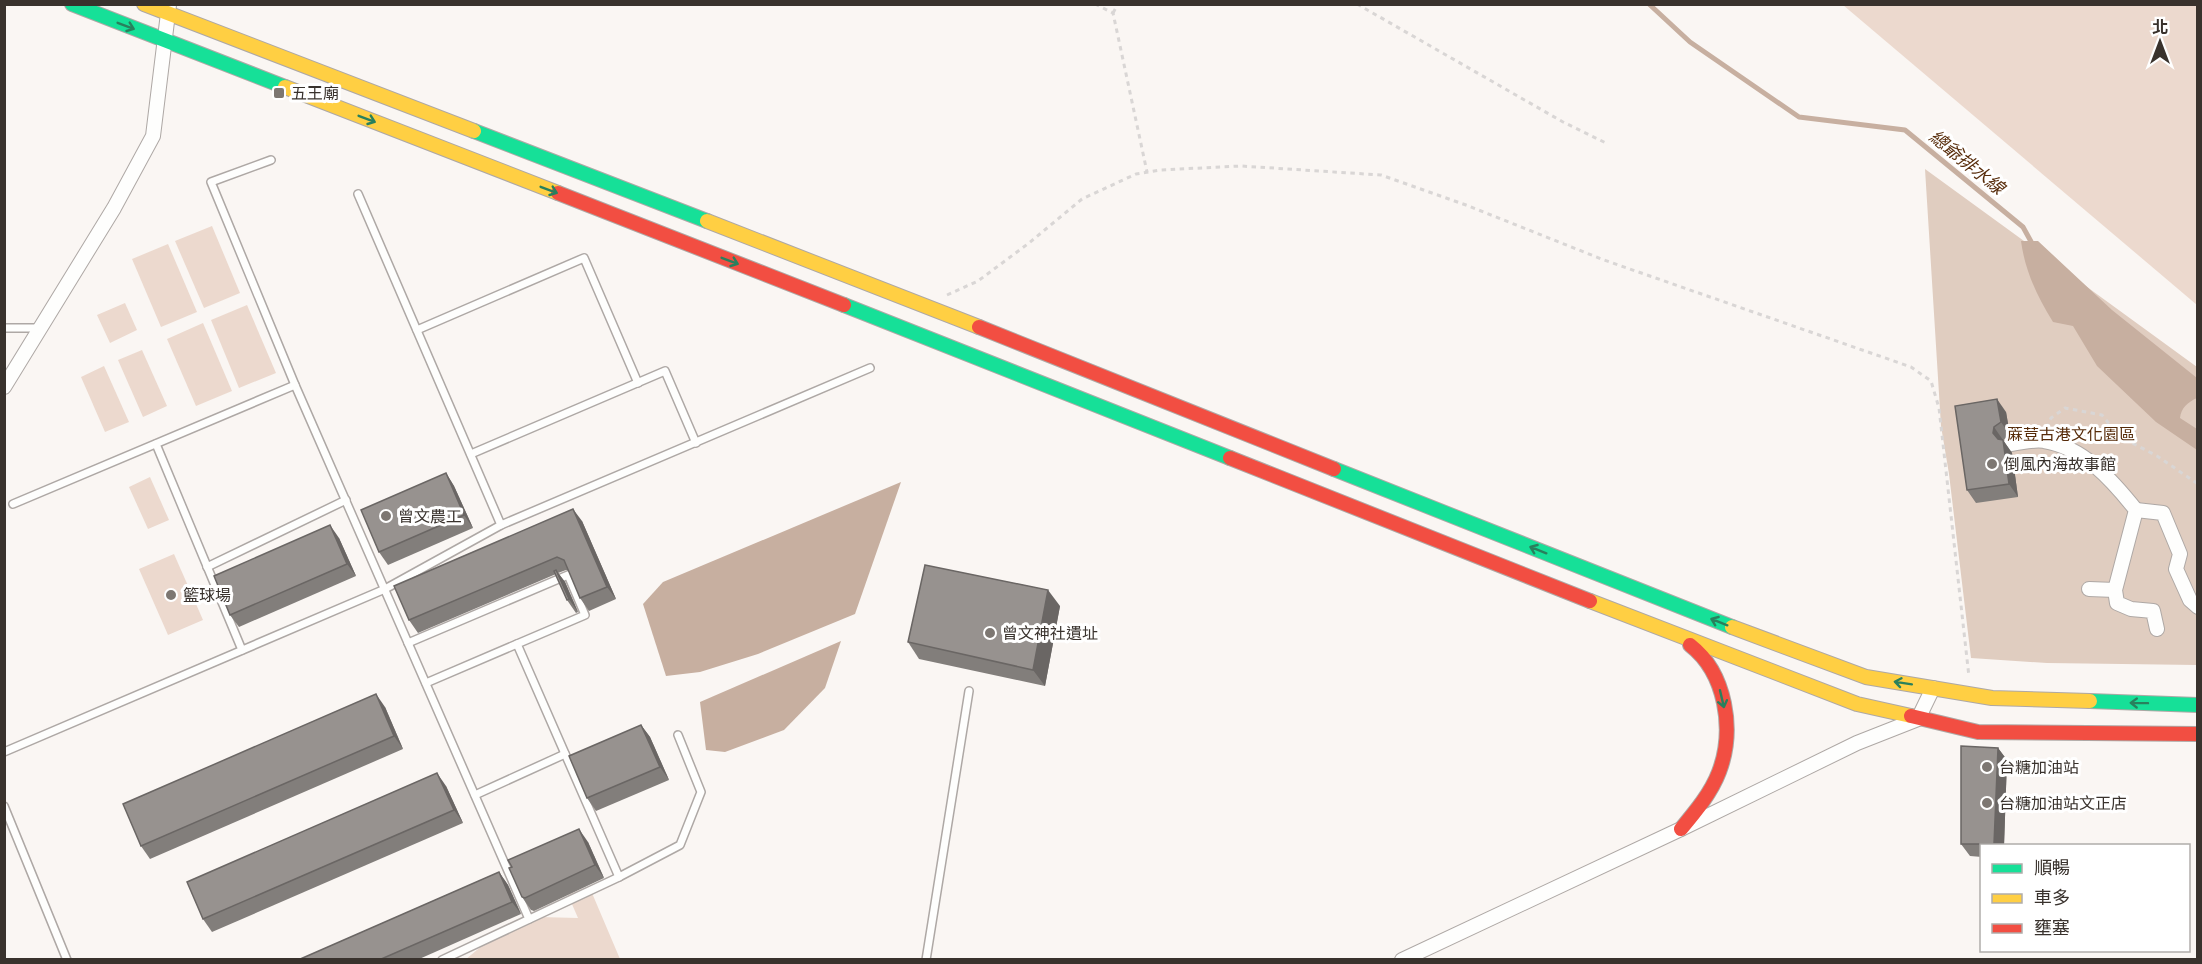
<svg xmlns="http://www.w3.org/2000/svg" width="2202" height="964" font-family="'Space Grotesk','Noto Sans TC',sans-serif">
<rect width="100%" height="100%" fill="#faf6f3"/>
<!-- green -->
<g fill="#ecd9ce">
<polygon points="1843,5 2197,5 2197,305"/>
<polygon points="212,226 240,293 204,308 175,241"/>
<polygon points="168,244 197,312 161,327 132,259"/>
<polygon points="125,303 137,330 110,343 97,315"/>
<polygon points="247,305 276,373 239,388 211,320"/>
<polygon points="203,323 232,391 196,406 167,339"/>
<polygon points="142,350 167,406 143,417 118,360"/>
<polygon points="104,366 129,422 105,432 81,377"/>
<polygon points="150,477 169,520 148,529 129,487"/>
<polygon points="174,554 203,620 168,635 139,569"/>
<polygon points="589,886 620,959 465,960 502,929 539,917 578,918 568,895"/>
</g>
<!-- forest -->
<polygon fill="#e0cdc0" points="1925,169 2197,367 2197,665 2047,663 1971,658 1949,474 1941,426"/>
<!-- water -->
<g fill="#c7afa0">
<path d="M2021,241H2038L2112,310L2197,378V398C2188,402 2181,408 2180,418L2197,429V450L2156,422L2097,366L2073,326L2053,322C2037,296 2025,271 2021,241Z"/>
<polygon points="901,482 855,614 758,654 700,672 666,676 643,604 663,582"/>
<polygon points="841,641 825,688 784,730 725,752 706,750 700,702"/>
</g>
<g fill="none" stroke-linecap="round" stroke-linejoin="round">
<!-- stream -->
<polyline stroke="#c7afa0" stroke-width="5" points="1649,4 1690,42 1799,117 1905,130 2023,227 2034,247"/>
<!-- lane casing -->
<g stroke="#aea8a5" stroke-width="10">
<g id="lane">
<polyline points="271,160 211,182 295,385 529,919"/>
<polyline points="358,194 501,525"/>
<polyline points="4,328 40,328"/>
<polyline points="417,330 584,258 638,383"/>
<polyline points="156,444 242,650"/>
<polyline points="471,454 665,371 696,443"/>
<polyline points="13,504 295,385"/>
<polyline points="207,567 346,500"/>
<polyline points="408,643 568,575 585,615 517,644 619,877"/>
<polyline points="426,683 517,644"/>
<polyline points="4,752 385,589 501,525 870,368"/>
<polyline points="475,795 565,754"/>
<polyline points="4,806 67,960"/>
<polyline points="442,960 619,877 680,845 701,792 678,735"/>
<polyline points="926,960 969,691"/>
</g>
</g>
<!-- street casing -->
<g stroke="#aea8a5" stroke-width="16">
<g id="street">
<polyline points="4,387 114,208 153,136 169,5"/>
<path d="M2011,444C2021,443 2034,439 2044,441C2083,447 2112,480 2136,510L2115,590L2117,603L2131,609L2153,611L2157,629"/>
<polyline points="2136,510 2163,513 2180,554 2176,569 2190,600 2198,607"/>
<polyline points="2089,589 2115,590"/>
<polyline points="1402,960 1681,829 1857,743 1918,719 1933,688"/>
</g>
</g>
<!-- fast casing -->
<g stroke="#aea8a5" stroke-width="16">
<g id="fast">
<polyline points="72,4 285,87"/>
<polyline points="474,131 707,221"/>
<polyline points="844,305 1230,458"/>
<polyline points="1334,469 1732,627"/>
<polyline points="2090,701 2198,705"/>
</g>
</g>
<!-- slow casing -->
<g stroke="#aea8a5" stroke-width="16">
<g id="slow">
<polyline points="144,4 474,131"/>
<polyline points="285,87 558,193"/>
<polyline points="707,221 979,327"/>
<polyline points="1590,601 1857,704 1911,716"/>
<polyline points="1732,627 1866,677 1992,698 2090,701"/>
</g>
</g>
<!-- jam casing -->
<g stroke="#aea8a5" stroke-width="16">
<g id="jam">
<polyline points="558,193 844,305"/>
<polyline points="979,327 1334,469"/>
<polyline points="1230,458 1590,601"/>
<polyline points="1911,716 1978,732 2198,734"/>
<path d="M1681,829C1696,811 1711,793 1719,772C1735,730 1726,673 1690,645"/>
</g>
</g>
<!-- path -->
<g stroke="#d9d6d5" stroke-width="3" stroke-dasharray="4.5 4.5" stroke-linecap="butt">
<polyline points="1095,4 1113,13 1147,172"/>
<polyline points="1357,4 1563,122 1608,144"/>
<polyline points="1113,13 1118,4"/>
<polyline points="947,295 978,281 1029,243 1082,199 1136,174 1160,170 1241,166 1381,175 1466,205 1604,260 1911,367 1931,381 1939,408 1969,677"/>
<polyline points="2047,428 2051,418 2065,408 2102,415 2119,436 2157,456 2198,484"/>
</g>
<!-- lane -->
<use href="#lane" stroke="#fefefd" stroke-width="7"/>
<!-- street -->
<use href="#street" stroke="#fefefd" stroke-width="14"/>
<!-- fast -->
<use href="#fast" stroke="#16e098" stroke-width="14"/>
<!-- slow -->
<use href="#slow" stroke="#ffcf43" stroke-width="14"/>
<!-- jam -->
<use href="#jam" stroke="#f24e42" stroke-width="14"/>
</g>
<!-- wall -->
<g fill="#827e7b">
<polygon points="1955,406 2006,412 2010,435 2003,440 2012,453 2018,497 1976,503 1967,490"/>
<polygon points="446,473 454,486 473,528 388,565 379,552"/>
<polygon points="582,521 616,599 589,611 580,598 569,571 566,570 558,573 565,582 578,612 576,613 567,600 556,574 418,633 409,620"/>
<polygon points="339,538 356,576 239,627 230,615"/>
<polygon points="1060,606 1045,686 919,659 908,642"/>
<polygon points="385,707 403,749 150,859 141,846"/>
<polygon points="641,725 650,737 669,780 596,811 587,798"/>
<polygon points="1998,748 2007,760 2004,846 1982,846 1982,857 1970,856 1961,844"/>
<polygon points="446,786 463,823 212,932 203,919"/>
<polygon points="588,842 604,878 534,911 531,910 522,897"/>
<polygon points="499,872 508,885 521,914 417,960 298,960"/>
</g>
<!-- shaded-wall -->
<g fill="#6a6664">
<polygon points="1997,399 2006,412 2010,435 2001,422"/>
<polygon points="1994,427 2003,440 2002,446 1993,433"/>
<polygon points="2003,440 2012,453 2018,497 2009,484"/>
<polygon points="446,473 454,486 473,528 464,515"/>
<polygon points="573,509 582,521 616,599 607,587"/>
<polygon points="330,525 339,538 356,576 347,564"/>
<polygon points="556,570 565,582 578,612 569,599"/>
<polygon points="1048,590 1060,606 1045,686 1033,670"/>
<polygon points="376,694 385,707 403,749 394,736"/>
<polygon points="641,725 650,737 669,780 660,767"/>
<polygon points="1998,748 2007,760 2004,846 1995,846 1994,844"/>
<polygon points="437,773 446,786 463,823 454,810"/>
<polygon points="579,829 588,842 604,878 595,865"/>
<polygon points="499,872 508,885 521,914 512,902"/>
</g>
<!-- building -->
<g fill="#97928f" stroke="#6a6664" stroke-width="1.5">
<polygon points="1997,399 2001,422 1994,427 1993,433 1998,439 2003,440 2009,484 1967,490 1955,406"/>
<polygon points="446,473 464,515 379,552 361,510"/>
<polygon points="573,509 607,587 580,598 564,560 557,557 409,620 394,586"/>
<polygon points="330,525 347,564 230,615 214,576"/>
<polygon points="925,565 1048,590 1033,670 908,642"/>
<polygon points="556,570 569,599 567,600 554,571"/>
<polygon points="376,694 394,736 141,846 123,804"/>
<polygon points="641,725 660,767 587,798 569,756"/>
<polygon points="1961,746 1998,748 1994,844 1961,844"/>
<polygon points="437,773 454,810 203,919 187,882"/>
<polygon points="579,829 595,865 525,898 522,897 509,868 512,867 508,860"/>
<polygon points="499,872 512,902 379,960 298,960"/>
</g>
<!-- one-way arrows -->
<defs><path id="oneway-shaft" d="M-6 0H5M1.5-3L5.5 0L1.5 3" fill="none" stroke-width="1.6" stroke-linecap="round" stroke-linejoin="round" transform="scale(1.5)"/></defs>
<g stroke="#29805d">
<use href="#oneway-shaft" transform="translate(126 26) rotate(21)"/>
<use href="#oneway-shaft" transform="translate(367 119) rotate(21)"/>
<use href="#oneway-shaft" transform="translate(549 190) rotate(21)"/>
<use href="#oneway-shaft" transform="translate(730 261) rotate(21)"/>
<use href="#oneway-shaft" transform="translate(1538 550) rotate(-158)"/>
<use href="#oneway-shaft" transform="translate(1719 622) rotate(-158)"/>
<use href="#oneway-shaft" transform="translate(1903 683) rotate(-171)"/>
<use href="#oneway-shaft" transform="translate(1722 699) rotate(77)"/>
<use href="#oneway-shaft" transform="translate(2139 703) rotate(-179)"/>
</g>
<!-- markers -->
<g fill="#7d7772" stroke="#fff" stroke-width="2">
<rect x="273" y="87" width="12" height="12" rx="3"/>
<circle cx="1992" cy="464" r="6"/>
<circle cx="386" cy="516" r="6"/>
<circle cx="171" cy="595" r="6"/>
<circle cx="990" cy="633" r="6"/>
<circle cx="1987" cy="767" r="6"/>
<circle cx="1987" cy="803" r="6"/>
</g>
<g text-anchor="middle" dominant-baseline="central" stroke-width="6" stroke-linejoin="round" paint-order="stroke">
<!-- poi labels -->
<g font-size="16" fill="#39322d" stroke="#fff" text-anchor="start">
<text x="291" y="93">五王廟</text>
<text x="2004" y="464">倒風內海故事館</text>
<text x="398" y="516">曾文農工</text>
<text x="183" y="595">籃球場</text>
<text x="1002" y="633">曾文神社遺址</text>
<text x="1999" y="767">台糖加油站</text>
<text x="1999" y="803">台糖加油站文正店</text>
</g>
<!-- park labels -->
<g font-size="16" fill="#562b09" stroke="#fff">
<text x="2071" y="434">蔴荳古港文化園區</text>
</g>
<!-- water labels -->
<g font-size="18" font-style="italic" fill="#592e0d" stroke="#fff">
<text transform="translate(1967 162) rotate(39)">總爺排水線</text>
</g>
</g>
<!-- border -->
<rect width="2202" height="964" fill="none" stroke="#39322d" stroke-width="12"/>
<!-- legend -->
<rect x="1980" y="844" width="210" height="108" fill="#ffffff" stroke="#b0adab" stroke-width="1.5"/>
<rect x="1992" y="864" width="30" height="9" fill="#16e098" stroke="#b0adab" stroke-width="1.5"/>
<text x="2034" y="874" font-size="18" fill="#39322d">順暢</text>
<rect x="1992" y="894" width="30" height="9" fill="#ffcf43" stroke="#b0adab" stroke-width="1.5"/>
<text x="2034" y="904" font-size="18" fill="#39322d">車多</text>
<rect x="1992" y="924" width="30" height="9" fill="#f24e42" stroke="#b0adab" stroke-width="1.5"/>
<text x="2034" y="934" font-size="18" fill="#39322d">壅塞</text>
<!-- north arrow -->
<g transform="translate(2160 42)" stroke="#ffffff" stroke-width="4.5" paint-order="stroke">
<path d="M0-4.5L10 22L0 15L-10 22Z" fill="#39322d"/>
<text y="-9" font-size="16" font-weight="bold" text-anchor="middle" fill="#39322d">北</text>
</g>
</svg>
